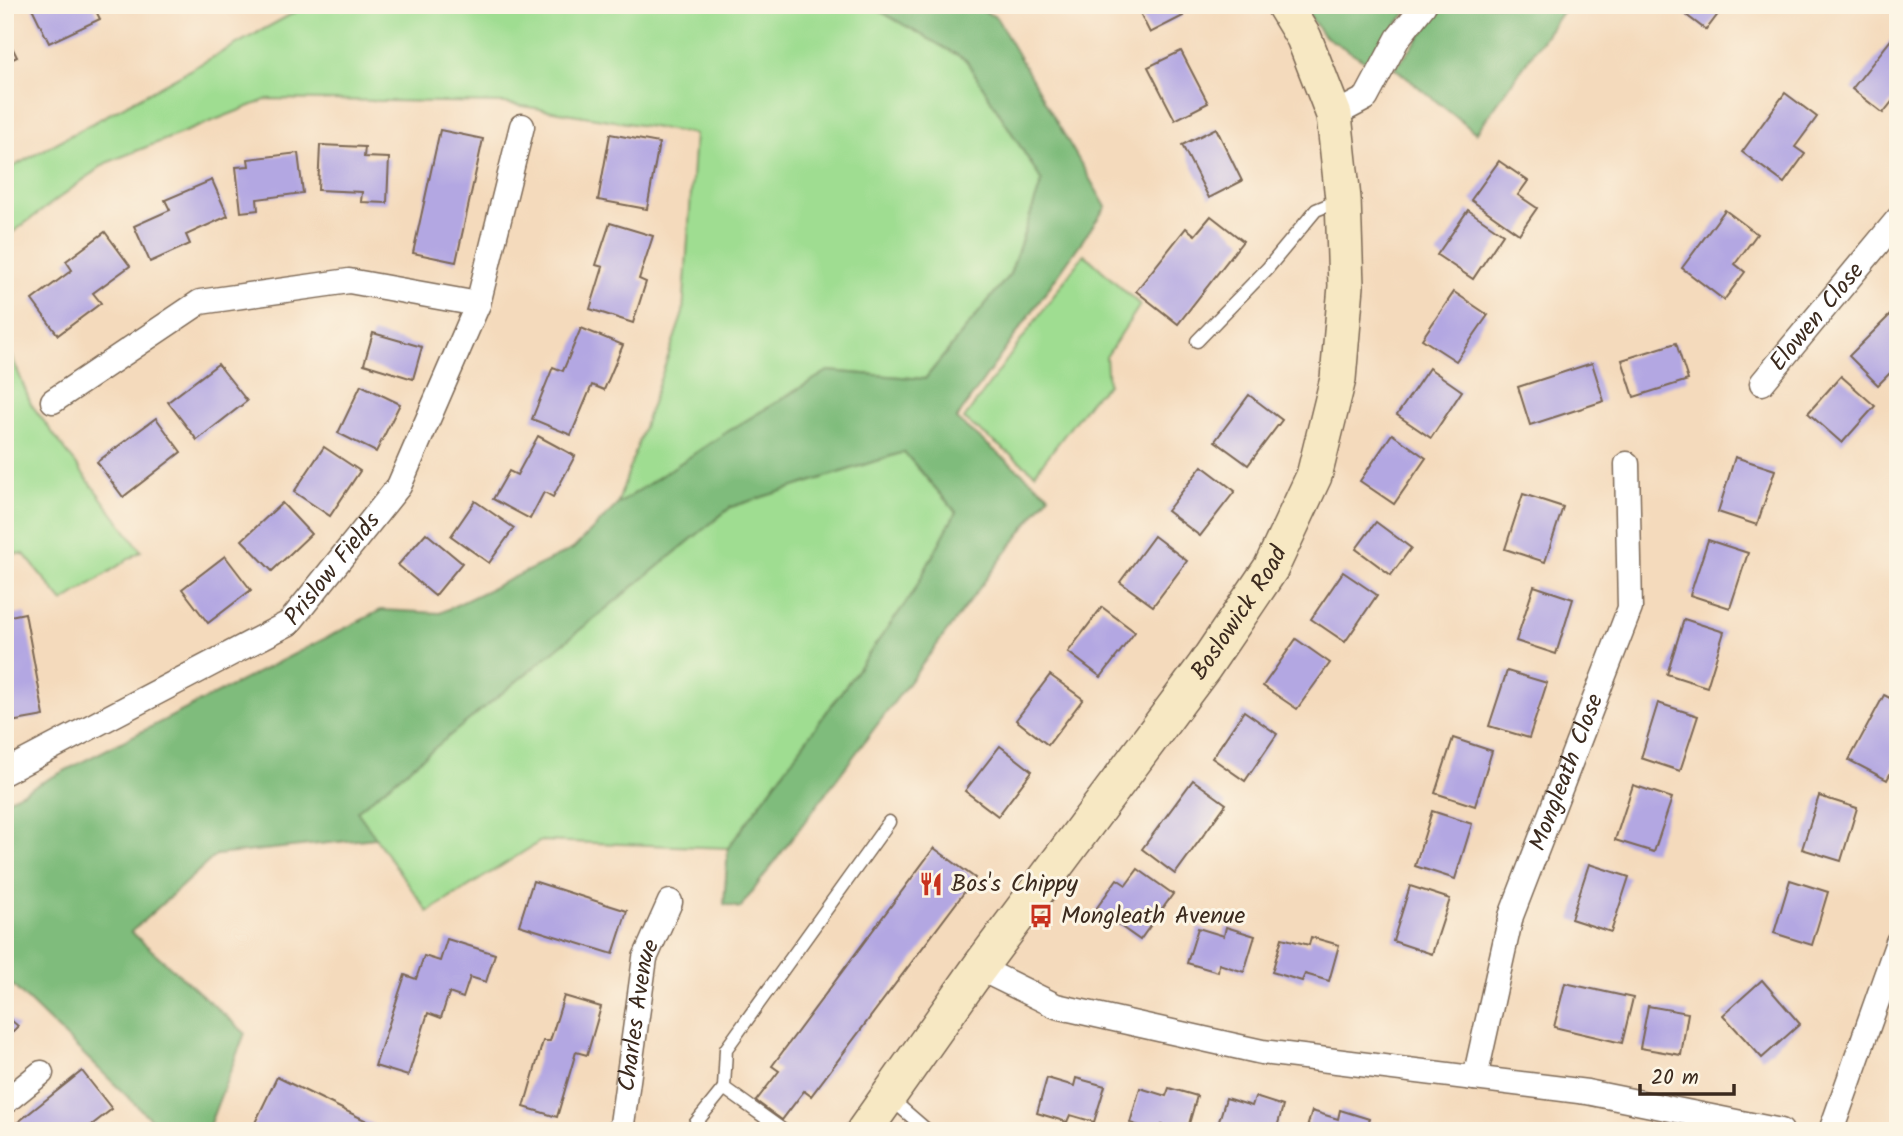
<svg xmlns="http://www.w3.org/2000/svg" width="1903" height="1136" font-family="Kalam,sans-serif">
<rect width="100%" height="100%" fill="#fcf5e5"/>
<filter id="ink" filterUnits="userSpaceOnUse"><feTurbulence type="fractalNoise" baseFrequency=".0143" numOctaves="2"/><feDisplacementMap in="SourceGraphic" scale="14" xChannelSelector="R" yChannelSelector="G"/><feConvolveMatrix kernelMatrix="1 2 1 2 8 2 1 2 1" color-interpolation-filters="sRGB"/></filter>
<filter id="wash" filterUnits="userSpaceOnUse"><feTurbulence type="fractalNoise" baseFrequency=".00686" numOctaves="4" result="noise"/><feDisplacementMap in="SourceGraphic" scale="28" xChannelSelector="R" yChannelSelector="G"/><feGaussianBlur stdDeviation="1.57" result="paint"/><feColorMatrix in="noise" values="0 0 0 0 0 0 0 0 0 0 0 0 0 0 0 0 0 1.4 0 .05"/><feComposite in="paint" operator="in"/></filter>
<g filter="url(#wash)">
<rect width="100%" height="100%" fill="#f4dabc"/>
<!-- green -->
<g fill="#9fdd91" stroke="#6d8458" stroke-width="2">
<polygon points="308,5 869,5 966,60 1042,181 1010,274 925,379 828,371 727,432 617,505 683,313 695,134 504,103 268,99 106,163 5,238 5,171"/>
<polygon points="1084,254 1140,305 1106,357 1108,385 1092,399 1035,473 964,419"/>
<polygon points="5,339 31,404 141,551 63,602 24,554 5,553"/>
<polygon points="904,452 956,512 913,593 728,848 541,841 428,912 356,811 731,507"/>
</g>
<!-- forest -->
<g fill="#7fbc7b" stroke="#5d734c" stroke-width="2">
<polygon points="869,5 970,5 996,17 1106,207 956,419 1049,495 740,908 724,904 728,848 913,593 956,512 904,452 731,507 357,811 376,838 216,855 131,932 245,1033 207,1131 163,1131 5,978 5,801 381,610 440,613 573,549 617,505 727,432 828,371 925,379 1010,274 1042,181 966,60"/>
<polygon points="1302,5 1412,5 1367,62 1323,35"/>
<polygon points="1445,5 1567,5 1476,133 1395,68"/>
</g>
<g id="blocks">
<!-- building -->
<g fill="#b3a7e2">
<polygon points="38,5 93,5 100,19 49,43 32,8"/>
<polygon points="1136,5 1177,5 1183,16 1150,33"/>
<polygon points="1673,5 1725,5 1706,30"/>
<polygon points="5,33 17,57 5,63"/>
<polygon points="1894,36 1898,39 1898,94 1883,113 1852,89"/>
<polygon points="1181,51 1208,103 1175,120 1148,67"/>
<polygon points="1785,93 1817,117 1795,147 1805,154 1784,183 1742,152"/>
<polygon points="1216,128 1242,181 1209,198 1182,145"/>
<polygon points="440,130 483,139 456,262 413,253"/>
<polygon points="610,134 659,143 647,209 598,200"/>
<polygon points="320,145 365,147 364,157 389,158 387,203 361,202 362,192 318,190"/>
<polygon points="298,153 303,193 257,199 258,210 241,212 236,167 249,166 248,159"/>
<polygon points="1499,161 1528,181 1518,195 1537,208 1519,234 1471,200"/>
<polygon points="212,180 228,216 186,235 190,244 150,262 134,226 170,210 165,200"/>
<polygon points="1468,210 1503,234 1473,279 1437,255"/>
<polygon points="1725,210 1757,234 1735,264 1745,272 1724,300 1682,268"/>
<polygon points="1211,216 1243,241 1178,324 1136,291 1186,228 1195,235"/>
<polygon points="610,223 653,236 639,279 646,282 633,323 590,309 603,267 596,265"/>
<polygon points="105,232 130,266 93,293 101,303 58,335 32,300 72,270 66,261"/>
<polygon points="1454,292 1488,315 1456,361 1422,339"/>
<polygon points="1895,310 1898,313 1898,365 1878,385 1849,356"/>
<polygon points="581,328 623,345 604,390 592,385 571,435 532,419 553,367 563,371"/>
<polygon points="373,333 422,347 413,379 364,364"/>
<polygon points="1676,343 1688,380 1634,397 1622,360"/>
<polygon points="1592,363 1604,401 1530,425 1518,387"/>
<polygon points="218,364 247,401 197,440 168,402"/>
<polygon points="1429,368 1462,391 1431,438 1397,415"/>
<polygon points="1841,376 1875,406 1842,443 1808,413"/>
<polygon points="361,385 400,404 376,452 338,433"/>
<polygon points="1249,395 1282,420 1248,465 1215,441"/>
<polygon points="156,418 181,452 123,497 97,462"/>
<polygon points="1392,434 1426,458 1394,504 1360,481"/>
<polygon points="538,436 575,456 553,497 544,492 530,519 493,499 509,471 517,475"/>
<polygon points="324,447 360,471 330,516 294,492"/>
<polygon points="1735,457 1775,470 1757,525 1718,512"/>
<polygon points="1202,466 1235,491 1200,536 1167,511"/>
<polygon points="1523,494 1563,507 1545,562 1505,549"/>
<polygon points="475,501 514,528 489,563 451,536"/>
<polygon points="282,503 311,534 272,571 242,540"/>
<polygon points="1376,522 1411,548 1391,575 1356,549"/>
<polygon points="426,533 462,563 435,596 398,565"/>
<polygon points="1154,536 1187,561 1153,606 1120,582"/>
<polygon points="1708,540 1748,553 1730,608 1690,595"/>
<polygon points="225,556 251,590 208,623 182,589"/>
<polygon points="1343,572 1377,595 1345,642 1311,619"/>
<polygon points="1534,586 1573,599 1556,654 1516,641"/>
<polygon points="1102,607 1135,632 1101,677 1068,652"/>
<polygon points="25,613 44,716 5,723 5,617"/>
<polygon points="1684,619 1724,632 1707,687 1667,674"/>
<polygon points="1296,639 1330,663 1297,709 1263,686"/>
<polygon points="1507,671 1547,683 1529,738 1489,726"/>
<polygon points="1050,675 1083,699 1048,745 1016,720"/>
<polygon points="1884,695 1898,702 1898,759 1887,780 1849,760"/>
<polygon points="1658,703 1698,716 1680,771 1641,758"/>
<polygon points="1244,711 1277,734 1245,781 1212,758"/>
<polygon points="1453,738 1492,751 1475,806 1435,793"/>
<polygon points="1000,746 1032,771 998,816 965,791"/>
<polygon points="1193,780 1226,804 1175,874 1142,849"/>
<polygon points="1633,785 1672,798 1654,852 1615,840"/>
<polygon points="1819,796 1857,808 1841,861 1802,849"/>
<polygon points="1432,811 1472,824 1455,879 1415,866"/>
<polygon points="934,848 975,878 811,1096 804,1091 782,1120 756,1101 779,1071 772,1066"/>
<polygon points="1589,864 1629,877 1611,932 1571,919"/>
<polygon points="1138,869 1173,894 1140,940 1096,909 1117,879 1126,885"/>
<polygon points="1790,880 1828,892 1812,945 1774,933"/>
<polygon points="533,881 627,911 613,954 519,925"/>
<polygon points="1410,886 1450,899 1432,954 1393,941"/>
<polygon points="1226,927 1255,936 1244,972 1219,964 1218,972 1187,963 1198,928 1224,936"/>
<polygon points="1311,937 1339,945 1329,981 1305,974 1302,981 1272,972 1282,938 1309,945"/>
<polygon points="447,939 495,954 486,982 470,977 463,998 449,993 441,1018 428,1013 408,1076 375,1066 405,975 416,979 424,956 440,961"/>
<polygon points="1762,980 1800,1024 1762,1058 1723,1015"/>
<polygon points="1565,983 1633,998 1622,1043 1554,1027"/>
<polygon points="564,996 601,1007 587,1055 576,1052 557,1117 524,1107 543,1041 550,1041"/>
<polygon points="1648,1006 1688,1013 1681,1055 1640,1048"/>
<polygon points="5,1015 18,1026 5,1040"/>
<polygon points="82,1071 112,1109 84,1131 7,1131"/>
<polygon points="277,1077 375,1125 372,1131 251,1131"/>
<polygon points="1047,1078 1074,1086 1076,1078 1105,1086 1094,1122 1070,1115 1067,1122 1037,1113"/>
<polygon points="1140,1088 1166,1096 1169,1088 1197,1096 1187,1131 1162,1125 1160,1131 1156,1131 1130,1123"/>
<polygon points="1255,1097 1283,1106 1276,1131 1216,1131 1226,1098 1252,1106"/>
<polygon points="1340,1110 1369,1119 1366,1131 1306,1131 1312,1111 1338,1119"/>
</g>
</g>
</g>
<g filter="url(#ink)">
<use href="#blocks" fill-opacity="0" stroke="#7c6855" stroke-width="2"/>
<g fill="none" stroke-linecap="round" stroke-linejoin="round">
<!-- lane casing -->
<g stroke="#7c6855" stroke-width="15">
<g id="lane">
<polyline points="1197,341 1267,269 1316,210 1340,200"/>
<polyline points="891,1099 928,1131"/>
<polyline points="703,1131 695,1124 724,1088"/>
<polyline points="784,1131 724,1088 726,1049 889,822"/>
</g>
</g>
<!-- street casing -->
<g stroke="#7c6855" stroke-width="27">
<g id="street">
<polyline points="1334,115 1366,98 1398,38 1424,5"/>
<path id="s1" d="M1762,383L1898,219"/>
<polyline points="53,401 200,302 349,281 478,304"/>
<path id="s2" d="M5,772L289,623L399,486L478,304L522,126"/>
<polyline points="979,968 1056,1006 1262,1052 1587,1092 1781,1131"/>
<path id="s3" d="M1475,1078L1511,916L1630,608L1627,464"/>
<polyline points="5,1102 41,1073"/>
<path id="s4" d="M621,1131L645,958L670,902"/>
<polyline points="1831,1131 1898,942"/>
</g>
</g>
<!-- secondary casing -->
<g stroke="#7c6855" stroke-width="38">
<g id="secondary">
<path id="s5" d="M864,1131L979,968L1204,667L1271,568L1314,476L1338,379L1346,286L1343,199L1334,115L1304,38L1284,5"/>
</g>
</g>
<!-- lane -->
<use href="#lane" stroke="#fff" stroke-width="12"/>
<!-- street -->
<use href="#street" stroke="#fff" stroke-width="24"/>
<!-- secondary -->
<use href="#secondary" stroke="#f7e8c3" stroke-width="35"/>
</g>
</g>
<!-- icons -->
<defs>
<g id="restaurant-bare" transform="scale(1.89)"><path d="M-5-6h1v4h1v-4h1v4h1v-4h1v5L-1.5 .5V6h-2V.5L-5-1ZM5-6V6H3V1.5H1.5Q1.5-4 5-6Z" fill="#c8321e" stroke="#fcf5e5" stroke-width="2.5" paint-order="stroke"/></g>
<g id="bus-bare" transform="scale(1.89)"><path d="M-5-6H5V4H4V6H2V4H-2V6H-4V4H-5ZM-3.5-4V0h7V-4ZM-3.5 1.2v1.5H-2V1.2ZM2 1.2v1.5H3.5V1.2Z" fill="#c8321e" stroke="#fcf5e5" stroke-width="2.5" paint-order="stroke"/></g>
</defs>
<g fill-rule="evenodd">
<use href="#restaurant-bare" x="931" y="884"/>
<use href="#bus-bare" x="1041" y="916"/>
</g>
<g text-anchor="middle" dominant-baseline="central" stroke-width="6" stroke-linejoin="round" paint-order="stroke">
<!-- street labels -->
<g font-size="24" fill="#3b2a1e" stroke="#fcf5e5">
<text stroke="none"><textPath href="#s1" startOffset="86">Elowen Close</textPath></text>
<text stroke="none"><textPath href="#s2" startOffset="390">Prislow Fields</textPath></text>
<text stroke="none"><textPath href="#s5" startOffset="640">Boslowick Road</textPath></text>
<text stroke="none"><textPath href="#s3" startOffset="320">Mongleath Close</textPath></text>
<text stroke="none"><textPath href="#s4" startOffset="117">Charles Avenue</textPath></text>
</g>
<!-- poi labels -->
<g font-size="24" fill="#3b2a1e" stroke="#fcf5e5" text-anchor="start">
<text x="951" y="884">Bos's Chippy</text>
<text x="1061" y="916">Mongleath Avenue</text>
</g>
</g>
<!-- margin -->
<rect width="1903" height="1136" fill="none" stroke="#fcf5e5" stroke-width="28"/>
<!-- scale -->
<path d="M1640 1084v10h94v-10" fill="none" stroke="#3b2a1e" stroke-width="3.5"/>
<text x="1651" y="1084" font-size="21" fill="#3b2a1e" stroke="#fcf5e5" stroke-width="5" paint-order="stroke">20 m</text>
</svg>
